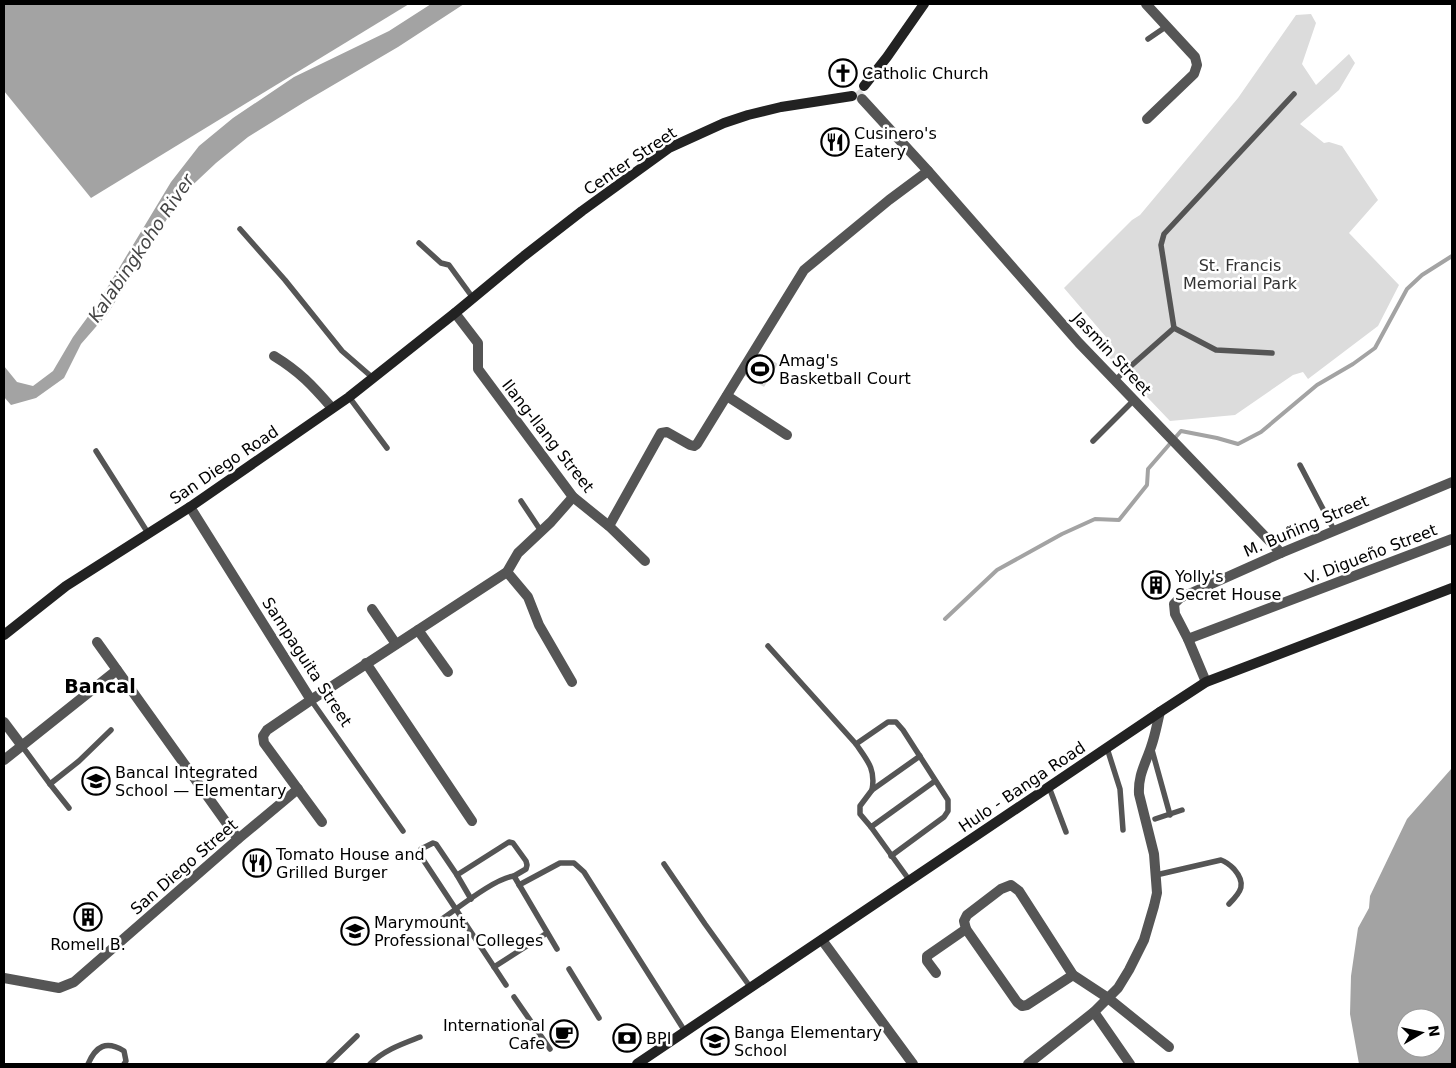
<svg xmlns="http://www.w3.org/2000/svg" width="1456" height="1068" font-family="'DejaVu Sans',sans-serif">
<rect width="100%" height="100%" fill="#fff"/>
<!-- green -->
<g fill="#dcdcdc">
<polygon points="1311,14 1316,23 1302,64 1316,85 1349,54 1355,63 1339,90 1300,124 1324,143 1329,142 1342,146 1378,200 1349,233 1399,285 1378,326 1308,379 1303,372 1293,375 1235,415 1170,421 1104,352 1112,344 1064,288 1132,220 1140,215 1238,98 1296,15"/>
<polygon points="757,352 778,364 764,387 742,374"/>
</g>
<!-- water -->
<g fill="#a3a3a3" fill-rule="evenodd">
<polygon points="4,4 409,4 91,198 4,91"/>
<polygon points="431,4 464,4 398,47 306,101 248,137 216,163 182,195 108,313 81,344 64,378 36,398 11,405 4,397 4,366 17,382 33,386 53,371 73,337 98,303 171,182 199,146 233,118 294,77 389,31"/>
<path d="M1452,768V1064H1359L1350,1014L1351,976L1358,928L1369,908L1370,896L1407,819ZM1406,1018H1436V1048H1406Z"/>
</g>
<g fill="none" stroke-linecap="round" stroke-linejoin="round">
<!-- stream -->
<polyline stroke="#a3a3a3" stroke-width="4" points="945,619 997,570 1062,534 1095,519 1119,520 1147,485 1148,469 1181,431 1217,438 1238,444 1261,432 1317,385 1353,364 1375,348 1407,289 1422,275 1452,256"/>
<!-- street-tunnel -->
<polyline stroke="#d9d9d9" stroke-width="10" stroke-dasharray="10 5" stroke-linecap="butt" points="856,92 862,99"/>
<!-- lane -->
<g stroke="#555" stroke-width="5.5">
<polyline points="1148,39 1167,26"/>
<polyline points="240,229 285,280 342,351 373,378"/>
<polyline points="419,243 441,263 449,265 473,298"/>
<polyline points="1174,328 1161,245 1164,234 1294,94"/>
<polyline points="1115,380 1174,328 1216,350 1272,353"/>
<polyline points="349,397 387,448"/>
<polyline points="1093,441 1134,400"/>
<polyline points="96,451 148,533"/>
<polyline points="1300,465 1334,530"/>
<polyline points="521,501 541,531"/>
<polyline points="768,646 856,744 888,722 896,722 903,730 948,800 948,811 944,817 891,856"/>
<polyline points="311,700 403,831"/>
<path d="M856,744C867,760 876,769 872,790"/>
<polyline points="22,746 50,784"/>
<polyline points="1107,748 1120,789 1123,830"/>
<polyline points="1152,750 1170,815"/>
<polyline points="920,756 872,790 860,806 860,814 871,827 935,781"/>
<polyline points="1049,787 1066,832"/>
<polyline points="69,808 50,784 79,761 111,730"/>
<polyline points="1155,819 1182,810"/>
<polyline points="871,827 910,881"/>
<polyline points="664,864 705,924 751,988"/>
<polyline points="457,875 436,844 433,843 421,849 420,853 422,858 506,985"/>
<path d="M1156,875L1221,860C1227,862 1230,865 1234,869C1247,884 1241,892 1229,904"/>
<polyline points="519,885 560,863 574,863 584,872 686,1033"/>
<polyline points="471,899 457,875 509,842 513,843 526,861 527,865 526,869 514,876"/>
<path d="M439,921C457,909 495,878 514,876L557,949"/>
<polyline points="494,967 547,933"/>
<polyline points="569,969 599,1018"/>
<polyline points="514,997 550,1049"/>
<path d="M88,1064C96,1046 106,1040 124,1051L126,1061L124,1064"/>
<polyline points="328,1064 357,1036"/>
<path d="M370,1064C384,1050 402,1044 420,1037"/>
</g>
<!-- street -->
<g stroke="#555" stroke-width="10">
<polyline points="1146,4 1195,57 1197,65 1194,74 1147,119"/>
<polyline points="862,99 928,171 1079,343 1281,553"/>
<polyline points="455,313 478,343 478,369 573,497 609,526 645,561"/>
<path d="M274,356C300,372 312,385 332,408"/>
<polyline points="727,396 787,435"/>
<polyline points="190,507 311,700"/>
<polyline points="609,526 661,433 667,432 690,445 694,446 697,444 804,270 889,200 928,171"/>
<polyline points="507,572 528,597 539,625 572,682"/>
<polyline points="372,609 396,644"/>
<polyline points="418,630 448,672"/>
<polyline points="1188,639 1452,539"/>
<polyline points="97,642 238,839"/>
<polyline points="366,663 472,821"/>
<polyline points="1206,682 1188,639 1175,614 1174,604 1180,598 1281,553 1452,482"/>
<polyline points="4,722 22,746"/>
<polyline points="4,760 117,670"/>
<polyline points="322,822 264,743 263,736 267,730 311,700 507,572 518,553 551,522 573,497"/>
<polyline points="966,929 1017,1002 1022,1006 1027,1005 1073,975"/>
<polyline points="822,940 913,1064"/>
<polyline points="936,973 927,961 927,956 966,929 964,921 967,915 1001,889 1011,885 1019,891 1073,975 1108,998 1169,1047"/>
<polyline points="4,978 59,988 74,982 238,839 298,789"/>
<polyline points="1094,1012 1130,1064"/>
<path d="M1028,1064L1094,1012L1118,988L1129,970L1144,940L1154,906L1157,893L1154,854L1139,794C1138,775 1145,765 1151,747C1155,736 1157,724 1160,712"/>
</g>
<!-- secondary -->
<g stroke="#222" stroke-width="10">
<polyline points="864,86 887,57 924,4"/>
<polyline points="4,635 66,586 190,507 349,397 455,313 524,256 582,211 669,148 724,123 748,115 781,107 852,96"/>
<polyline points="637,1064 1160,712 1206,682 1452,588"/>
</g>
</g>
<!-- icons -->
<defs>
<g id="church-ring" transform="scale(1.4375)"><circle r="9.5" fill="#fff" stroke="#000" stroke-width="1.5"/><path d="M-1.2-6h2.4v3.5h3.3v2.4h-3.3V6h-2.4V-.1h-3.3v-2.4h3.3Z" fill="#000"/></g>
<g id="restaurant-ring" transform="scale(1.4375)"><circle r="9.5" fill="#fff" stroke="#000" stroke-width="1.5"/><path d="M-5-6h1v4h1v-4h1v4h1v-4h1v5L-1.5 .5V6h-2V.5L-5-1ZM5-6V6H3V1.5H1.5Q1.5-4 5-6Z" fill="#000"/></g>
<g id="stadium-ring" transform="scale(1.4375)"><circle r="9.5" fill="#fff" stroke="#000" stroke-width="1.5"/><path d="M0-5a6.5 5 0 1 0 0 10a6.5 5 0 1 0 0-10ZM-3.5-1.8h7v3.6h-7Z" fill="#000"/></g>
<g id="building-ring" transform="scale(1.4375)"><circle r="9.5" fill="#fff" stroke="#000" stroke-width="1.5"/><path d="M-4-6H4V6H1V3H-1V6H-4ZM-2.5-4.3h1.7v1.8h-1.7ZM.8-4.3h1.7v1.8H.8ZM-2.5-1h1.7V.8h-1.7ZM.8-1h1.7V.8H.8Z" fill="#000"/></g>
<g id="school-ring" transform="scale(1.4375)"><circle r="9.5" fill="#fff" stroke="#000" stroke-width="1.5"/><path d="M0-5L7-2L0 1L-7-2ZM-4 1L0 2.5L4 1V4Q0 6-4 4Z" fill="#000"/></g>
<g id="university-ring" transform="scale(1.4375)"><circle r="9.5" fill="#fff" stroke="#000" stroke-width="1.5"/><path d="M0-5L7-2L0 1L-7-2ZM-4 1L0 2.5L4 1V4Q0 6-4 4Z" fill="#000"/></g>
<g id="cafe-ring" transform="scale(1.4375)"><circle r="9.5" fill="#fff" stroke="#000" stroke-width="1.5"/><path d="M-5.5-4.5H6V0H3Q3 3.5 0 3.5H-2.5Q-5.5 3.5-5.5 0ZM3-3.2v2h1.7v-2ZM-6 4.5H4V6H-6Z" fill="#000"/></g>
<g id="bank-ring" transform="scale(1.4375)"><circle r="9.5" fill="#fff" stroke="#000" stroke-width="1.5"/><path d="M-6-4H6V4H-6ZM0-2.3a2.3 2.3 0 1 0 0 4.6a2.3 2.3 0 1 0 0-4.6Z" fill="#000"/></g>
</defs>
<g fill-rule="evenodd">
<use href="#church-ring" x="843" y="73"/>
<use href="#restaurant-ring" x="835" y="142"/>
<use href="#stadium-ring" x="760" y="369"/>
<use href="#building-ring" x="1156" y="585"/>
<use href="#school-ring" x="96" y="781"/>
<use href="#restaurant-ring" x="257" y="863"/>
<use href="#building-ring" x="88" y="917"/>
<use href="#university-ring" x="355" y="931"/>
<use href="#cafe-ring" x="564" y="1034"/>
<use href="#bank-ring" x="627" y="1038"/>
<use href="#school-ring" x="715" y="1041"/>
</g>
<g text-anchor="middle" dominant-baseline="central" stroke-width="5" stroke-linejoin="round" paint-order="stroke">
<!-- poi labels -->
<g font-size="16" fill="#000" stroke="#fff" text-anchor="start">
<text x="862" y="73">Catholic Church</text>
<text x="854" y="133">Cusinero's<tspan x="854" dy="18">Eatery</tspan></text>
<text x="779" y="360">Amag's<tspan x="779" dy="18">Basketball Court</tspan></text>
<text x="1175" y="576">Yolly's<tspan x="1175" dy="18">Secret House</tspan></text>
<text x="115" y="772">Bancal Integrated<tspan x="115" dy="18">School — Elementary</tspan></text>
<text x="276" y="854">Tomato House and<tspan x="276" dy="18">Grilled Burger</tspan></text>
<text x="374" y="922">Marymount<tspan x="374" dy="18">Professional Colleges</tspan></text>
<text x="88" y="944" text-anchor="middle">Romell B.</text>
<text x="545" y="1025" text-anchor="end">International<tspan x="545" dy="18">Cafe</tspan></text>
<text x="734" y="1032">Banga Elementary<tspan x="734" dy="18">School</tspan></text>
<text x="646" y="1038">BPI</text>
</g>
<!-- street labels -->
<g font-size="16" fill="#000" stroke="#fff">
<text transform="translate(630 161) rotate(-34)">Center Street</text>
<text transform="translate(1112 354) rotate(47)">Jasmin Street</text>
<text transform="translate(548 436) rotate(52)">Ilang-Ilang Street</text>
<text transform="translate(224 465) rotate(-34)">San Diego Road</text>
<text transform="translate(1306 526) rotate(-23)">M. Buñing Street</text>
<text transform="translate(1371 554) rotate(-21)">V. Digueño Street</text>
<text transform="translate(307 662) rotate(57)">Sampaguita Street</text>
<text transform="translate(1022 787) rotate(-34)">Hulo - Banga Road</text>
<text transform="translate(184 867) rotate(-41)">San Diego Street</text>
</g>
<!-- park labels -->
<g font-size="16" fill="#333" stroke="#fff">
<text x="1240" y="265">St. Francis<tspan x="1240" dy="18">Memorial Park</tspan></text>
</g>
<!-- water labels -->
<g font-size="18" font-style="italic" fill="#444" stroke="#fff">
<text transform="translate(141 248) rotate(-56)">Kalabingkoho River</text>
</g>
<!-- quarter labels -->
<g font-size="19" font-weight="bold" fill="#000" stroke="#fff">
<text x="100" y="686">Bancal</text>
</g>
</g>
<!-- border -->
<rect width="1456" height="1068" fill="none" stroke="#000000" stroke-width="10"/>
<!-- north arrow -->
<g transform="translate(1421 1033) rotate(81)"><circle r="24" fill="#ffffff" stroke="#999999"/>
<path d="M0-4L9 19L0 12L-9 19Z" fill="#000000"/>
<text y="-8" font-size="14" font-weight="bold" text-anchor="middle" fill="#000000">N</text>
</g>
</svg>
